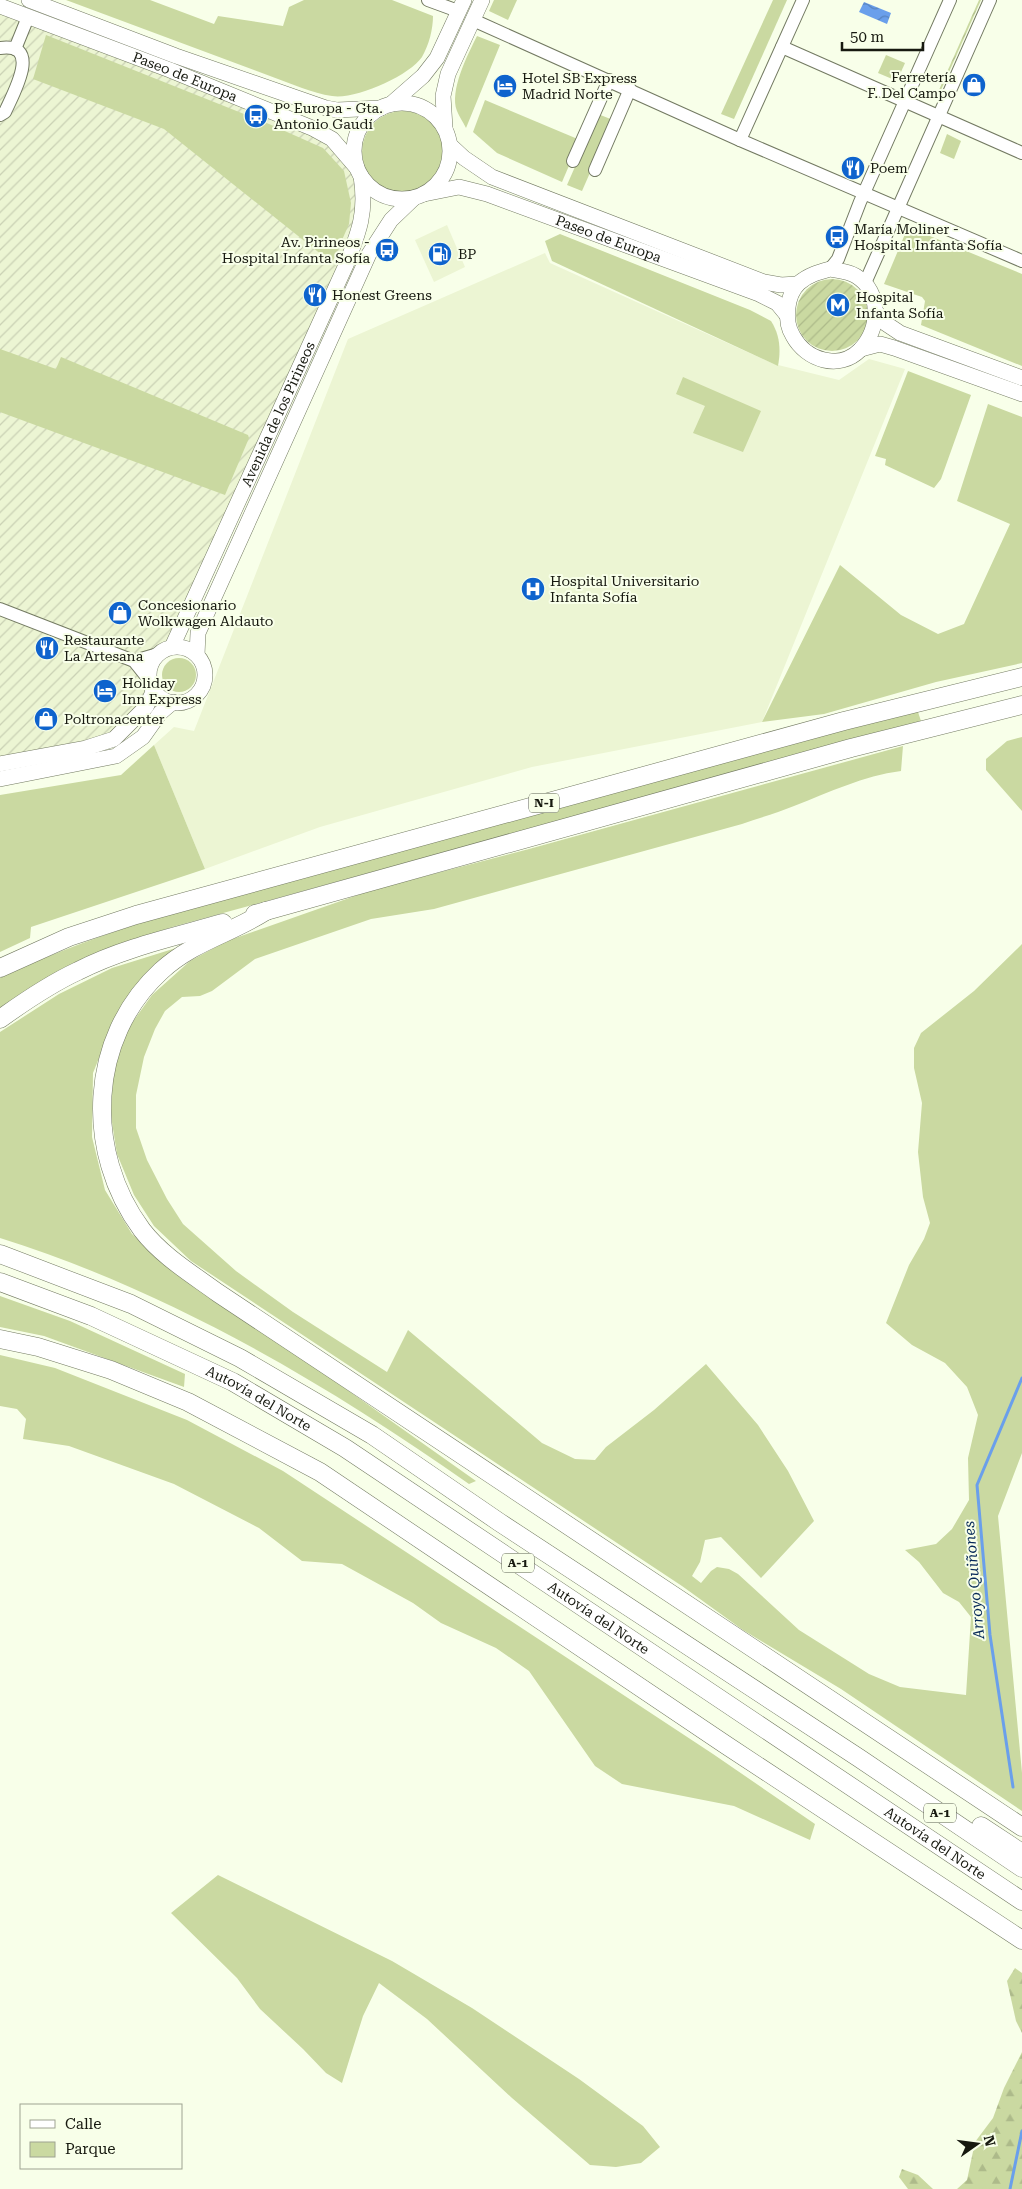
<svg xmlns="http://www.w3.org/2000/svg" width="1022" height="2189" font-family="'Roboto Serif',serif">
<defs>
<pattern id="industrial-furrows" width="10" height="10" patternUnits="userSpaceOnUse" patternTransform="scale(1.25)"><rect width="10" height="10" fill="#ecf5d3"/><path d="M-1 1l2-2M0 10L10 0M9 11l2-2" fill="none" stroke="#cad1b4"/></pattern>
<pattern id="forest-firs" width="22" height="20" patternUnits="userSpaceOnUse" patternTransform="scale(1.25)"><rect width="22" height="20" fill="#cad9a1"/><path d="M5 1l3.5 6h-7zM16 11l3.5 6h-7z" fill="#adba8a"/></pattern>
<pattern id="garden-furrows" width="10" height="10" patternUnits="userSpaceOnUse" patternTransform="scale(1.25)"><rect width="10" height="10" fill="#cad9a1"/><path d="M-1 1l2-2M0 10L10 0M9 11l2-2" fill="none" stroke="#adba8a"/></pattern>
<pattern id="water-waves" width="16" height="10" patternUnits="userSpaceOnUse" patternTransform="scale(1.25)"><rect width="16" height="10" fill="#6a9feb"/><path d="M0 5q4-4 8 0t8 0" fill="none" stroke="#5681bd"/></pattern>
</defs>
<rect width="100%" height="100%" fill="#f8ffe9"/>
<!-- built -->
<g fill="#ecf5d3">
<polygon points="447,225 465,267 434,282 415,240"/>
<polygon points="545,253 550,263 774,364 839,380 869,359 905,369 762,722 532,767 320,827 205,869 154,745 174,727 194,731 348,339"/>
</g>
<!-- industrial -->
<polygon fill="url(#industrial-furrows)" points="0,6 312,128 357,168 364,210 172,647 158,654 150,668 146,707 114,739 0,764"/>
<!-- green -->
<g fill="#cad9a1">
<path d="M66,0H150L214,24L218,16L283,26L289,7L304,0H392L433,16C433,29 429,45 422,57C409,76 355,100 332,96C322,95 312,91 302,88Z"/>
<polygon points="494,0 517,0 508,20 489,11"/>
<polygon points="773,0 787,0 734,119 721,114"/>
<polygon points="46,35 269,124 323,148 344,171 351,203 349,224 332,263 164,129 33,79"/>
<path d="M477,36L500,45L466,128C463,122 459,116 457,111C449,91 468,54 477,36Z"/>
<polygon points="886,55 905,63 897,81 878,73"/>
<polygon points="485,100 580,140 562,182 497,153 473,132"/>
<circle cx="403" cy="152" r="41"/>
<polygon points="598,114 613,120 582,191 567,185"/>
<polygon points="947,134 961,141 954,159 940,153"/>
<polygon points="908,227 1022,274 1022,366 921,325 925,301 922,297 884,284"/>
<path d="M560,234L750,310L771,321C780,335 781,350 778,366L552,261L545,241Z"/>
<polygon points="0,349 56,369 61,357 248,435 249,438 225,495 0,412"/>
<polygon points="908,371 971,395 941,479 934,488 885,465 886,459 875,456"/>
<polygon points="683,377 761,411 743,452 693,433 705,406 676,394"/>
<polygon points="988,404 1022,417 1022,663 936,682 824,714 762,722 840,565 901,615 938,634 964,624 1010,524 957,501"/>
<circle cx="179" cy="675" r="17"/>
<path d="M917,709L921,721L172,927L106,949L0,1010V978C53,952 109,933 165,915Z"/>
<polygon points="1022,737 1022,811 986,770 986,759 1007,741"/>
<polygon points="154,745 205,869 31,927 30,938 0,952 0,795 121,775"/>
<path d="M903,746L901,771C863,776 830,792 794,806C777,813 759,818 742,824L434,909L371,919L255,959L212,991L200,996L182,997L165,1011L155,1029L144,1057L136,1095V1128L147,1160L167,1199L183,1224L236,1271L293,1312L387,1372L408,1330L542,1443L575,1459L595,1460L606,1447L654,1410L706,1364L758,1425L788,1471L814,1521L761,1578L721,1537L705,1540L700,1562L692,1576L701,1583L711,1571L717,1567L729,1569L738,1574L799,1630L869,1674L900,1687L966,1695L971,1617L959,1602L943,1593L919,1562L905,1550L936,1544L952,1529L969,1500L968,1458L978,1415L967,1387L945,1363L912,1345L886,1323L909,1265L924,1239L930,1223L923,1197L918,1152L922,1103L914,1068V1048L921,1033L974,991L1022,944V1453L998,1516L1022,1773V1811L841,1689L743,1630L682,1586L191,1261L154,1226L134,1195L117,1154L111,1116L113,1074L124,1034L152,995L190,961L227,941L372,890L529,849Z"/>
<path d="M176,948L151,972L115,1018L93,1073L92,1137L105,1190L132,1234L181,1278L288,1348L476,1481L469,1484C325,1383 169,1291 0,1238V1032L59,994L112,968Z"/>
<polygon points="0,1296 70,1321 185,1374 184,1387 44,1336 0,1327"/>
<polygon points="0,1355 55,1368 187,1420 283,1471 713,1754 815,1824 810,1840 734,1806 622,1784 595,1766 529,1671 496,1648 441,1623 413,1603 342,1564 302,1561 259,1528 174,1484 69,1446 23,1439 26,1419 17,1409 0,1406"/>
<polygon points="218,1875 392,1961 472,2008 579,2079 643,2126 660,2147 641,2163 616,2167 590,2165 512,2098 427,2019 379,1983 363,2016 342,2083 326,2073 303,2049 260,2009 237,1978 171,1913"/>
</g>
<!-- forest -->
<g fill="url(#forest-firs)">
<polygon points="1015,1968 1022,1973 1022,2033 1016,2021 1007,1981"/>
<polygon points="1022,2052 1022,2189 957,2189 967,2180 975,2142 993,2118 1004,2088"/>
<polygon points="902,2169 918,2175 933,2189 908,2189 899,2177"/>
</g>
<!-- garden -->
<g fill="url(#garden-furrows)">
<polygon points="979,0 981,0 937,99 935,99"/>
<circle cx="832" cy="315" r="36"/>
</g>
<!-- water -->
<polygon fill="url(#water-waves)" points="864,2 891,13 887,24 859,12"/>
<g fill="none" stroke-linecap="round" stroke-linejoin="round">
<!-- stream -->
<g stroke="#6a9feb" stroke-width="3">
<polyline points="1013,1787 990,1635 977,1485 1022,1378"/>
<polyline points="1010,2189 1022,2131"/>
</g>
<!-- minor casing -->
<g stroke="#737a62" stroke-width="14">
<g id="minor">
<polyline points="428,0 458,11"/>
<polyline points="473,20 740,140 1022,261"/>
<polyline points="782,47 1022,153"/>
<path d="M0,48C43,42 13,94 5,112L0,115"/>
<polyline points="15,49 28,17"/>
<polyline points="740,140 803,0"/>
<polyline points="573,161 609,80"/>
<polyline points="595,170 630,89"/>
<polyline points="830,269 838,259 860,202 950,0"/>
<polyline points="865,283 990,0"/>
<polyline points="0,609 134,661 150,681"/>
<polyline points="134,661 158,654"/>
</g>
</g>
<!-- major casing -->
<g stroke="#737a62" stroke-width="16">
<g id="major">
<polyline points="29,0 176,56 326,108 337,110 381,108"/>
<path id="s1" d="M0,6L170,70L312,128L332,139L357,168"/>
<circle cx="402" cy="151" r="48"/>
<polyline points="391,104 423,76 437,58 464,0"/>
<polyline points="445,128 443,96 448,74 482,0"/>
<polyline points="450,145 464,158 492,177 764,282 781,285 797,284"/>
<path id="s2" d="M424,194L459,187L487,194L759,294L777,303L786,314"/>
<path d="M830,269C839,271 848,271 856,276C882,292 880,329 860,350C839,371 806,360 793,336C784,322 786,295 799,283C808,275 819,272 830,269Z"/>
<polyline points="876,312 885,323 900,333 1022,378"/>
<polyline points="861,349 880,344 894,348 1022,394"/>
<path id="s3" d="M172,647L346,265C359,232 367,212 361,176"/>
<circle cx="177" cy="675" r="28"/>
<polyline points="197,655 198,633 369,254 391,220 414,198"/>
<polyline points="0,764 86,748 114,739 146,707 154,690"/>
<polyline points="0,779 116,756 143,737 160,713 173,702"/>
</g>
</g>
<!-- highway casing -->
<g stroke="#737a62" stroke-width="19">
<g id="highway">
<path d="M266,911C230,934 194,941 161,971C88,1038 84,1152 142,1230C162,1256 192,1274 218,1293L1022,1827"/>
<polyline points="255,914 851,748 1022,705"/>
<polyline points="0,968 69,937 136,915 844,721 1022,677"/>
<path d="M0,1019C25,1001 50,984 78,971C123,948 174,937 223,923"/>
<polyline points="0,1254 131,1304 240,1358 372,1435 499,1522 859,1758 1022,1868"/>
<path id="s4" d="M0,1282L91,1316L233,1382L345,1448L1022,1901"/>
<polyline points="0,1339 38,1347 111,1370 188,1402 320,1472 726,1745 1022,1940"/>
<polyline points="981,1826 1022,1853"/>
</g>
</g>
<!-- minor -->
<use href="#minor" stroke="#fff" stroke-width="12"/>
<!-- major -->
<use href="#major" stroke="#fff" stroke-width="15"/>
<!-- highway -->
<use href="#highway" stroke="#fff" stroke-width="18"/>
</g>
<!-- icons -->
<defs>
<g id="shop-disc" transform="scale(1.25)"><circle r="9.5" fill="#0e63cd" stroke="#f8ffe9"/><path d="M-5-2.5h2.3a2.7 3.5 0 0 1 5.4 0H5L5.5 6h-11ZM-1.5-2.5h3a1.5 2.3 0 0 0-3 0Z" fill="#fff"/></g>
<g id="hotel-disc" transform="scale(1.25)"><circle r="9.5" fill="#0e63cd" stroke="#f8ffe9"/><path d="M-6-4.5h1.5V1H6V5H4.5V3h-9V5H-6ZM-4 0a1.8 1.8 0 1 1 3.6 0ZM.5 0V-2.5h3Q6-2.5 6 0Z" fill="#fff"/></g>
<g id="bus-disc" transform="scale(1.25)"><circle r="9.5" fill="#0e63cd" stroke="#f8ffe9"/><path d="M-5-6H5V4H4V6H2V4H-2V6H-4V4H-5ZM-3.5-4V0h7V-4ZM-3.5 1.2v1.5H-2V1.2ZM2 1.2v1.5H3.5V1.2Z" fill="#fff"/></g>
<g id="restaurant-disc" transform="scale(1.25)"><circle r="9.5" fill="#0e63cd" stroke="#f8ffe9"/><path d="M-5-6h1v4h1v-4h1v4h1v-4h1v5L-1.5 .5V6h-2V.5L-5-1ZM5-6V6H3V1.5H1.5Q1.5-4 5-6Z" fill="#fff"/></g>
<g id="fuel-disc" transform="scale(1.25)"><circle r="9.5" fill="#0e63cd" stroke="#f8ffe9"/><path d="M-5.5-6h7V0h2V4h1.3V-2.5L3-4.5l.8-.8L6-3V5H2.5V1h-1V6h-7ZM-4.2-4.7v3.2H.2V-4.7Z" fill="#fff"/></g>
<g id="metro-disc" transform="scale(1.25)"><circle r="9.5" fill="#0e63cd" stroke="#f8ffe9"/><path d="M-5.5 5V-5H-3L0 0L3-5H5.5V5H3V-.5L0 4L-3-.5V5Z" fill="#fff"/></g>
<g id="hospital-disc" transform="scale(1.25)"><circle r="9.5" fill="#0e63cd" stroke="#f8ffe9"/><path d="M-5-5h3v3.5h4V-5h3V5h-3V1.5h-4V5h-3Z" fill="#fff"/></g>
</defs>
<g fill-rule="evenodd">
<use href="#shop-disc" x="974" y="85"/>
<use href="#hotel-disc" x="505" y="86"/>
<use href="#bus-disc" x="256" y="116"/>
<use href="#restaurant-disc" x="853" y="168"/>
<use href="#bus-disc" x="837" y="237"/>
<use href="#bus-disc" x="387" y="250"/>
<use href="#fuel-disc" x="440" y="254"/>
<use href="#restaurant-disc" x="315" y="295"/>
<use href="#metro-disc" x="838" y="305"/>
<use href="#hospital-disc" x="533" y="589"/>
<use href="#shop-disc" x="120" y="613"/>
<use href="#restaurant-disc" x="47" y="648"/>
<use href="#hotel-disc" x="105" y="691"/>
<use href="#shop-disc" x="46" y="719"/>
</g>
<g text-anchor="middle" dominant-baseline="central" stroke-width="4" stroke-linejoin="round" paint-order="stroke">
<!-- shield labels -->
<g fill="#f8ffe9" stroke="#5a5e51" stroke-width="1">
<rect x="529" y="793.5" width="30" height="19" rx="4"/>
<rect x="502" y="1553.5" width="32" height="19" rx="4"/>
<rect x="924" y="1803.5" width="32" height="19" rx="4"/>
</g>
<g font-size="12" font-weight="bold" fill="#171910">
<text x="544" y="803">N-I</text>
<text x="518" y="1563">A-1</text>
<text x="940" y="1813">A-1</text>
</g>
<!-- street labels -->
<g font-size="14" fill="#171910" stroke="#f8ffe9">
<text stroke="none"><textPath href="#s1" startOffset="198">Paseo de Europa</textPath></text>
<text stroke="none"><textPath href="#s2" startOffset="194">Paseo de Europa</textPath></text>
<text stroke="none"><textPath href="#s3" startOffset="256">Avenida de los Pirineos</textPath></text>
<text stroke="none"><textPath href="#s4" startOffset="284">Autovía del Norte</textPath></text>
<text stroke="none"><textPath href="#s4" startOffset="689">Autovía del Norte</textPath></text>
<text stroke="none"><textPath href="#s4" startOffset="1094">Autovía del Norte</textPath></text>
</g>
<!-- poi labels -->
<g font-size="14" fill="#171910" stroke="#f8ffe9" text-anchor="start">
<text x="956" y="77" text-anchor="end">Ferretería<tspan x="956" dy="16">F. Del Campo</tspan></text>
<text x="522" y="78">Hotel SB Express<tspan x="522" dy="16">Madrid Norte</tspan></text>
<text x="274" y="108">Pº Europa - Gta.<tspan x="274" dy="16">Antonio Gaudí</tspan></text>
<text x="870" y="168">Poem</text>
<text x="854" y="229">María Moliner -<tspan x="854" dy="16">Hospital Infanta Sofía</tspan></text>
<text x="370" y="242" text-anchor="end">Av. Pirineos -<tspan x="370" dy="16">Hospital Infanta Sofía</tspan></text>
<text x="458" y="254">BP</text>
<text x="332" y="295">Honest Greens</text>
<text x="856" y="297">Hospital<tspan x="856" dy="16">Infanta Sofía</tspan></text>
<text x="550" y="581">Hospital Universitario<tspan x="550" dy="16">Infanta Sofía</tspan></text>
<text x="138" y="605">Concesionario<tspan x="138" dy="16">Wolkwagen Aldauto</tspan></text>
<text x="64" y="640">Restaurante<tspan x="64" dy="16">La Artesana</tspan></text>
<text x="122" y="683">Holiday<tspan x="122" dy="16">Inn Express</tspan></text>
<text x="64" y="719">Poltronacenter</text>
</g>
<!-- water labels -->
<g font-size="15" font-style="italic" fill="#062958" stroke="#f8ffe9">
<text transform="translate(974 1580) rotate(-95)">Arroyo Quiñones</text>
</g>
</g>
<!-- legend -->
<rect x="20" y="2104" width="162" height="65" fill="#f8ffe9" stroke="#9ea392"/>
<rect x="30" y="2120" width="25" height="8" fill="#ffffff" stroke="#9ea392"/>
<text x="65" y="2129" font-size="15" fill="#171910">Calle</text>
<rect x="30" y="2142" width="25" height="15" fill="#cad9a1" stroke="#9ea392"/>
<text x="65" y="2154" font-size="15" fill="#171910">Parque</text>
<!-- north arrow -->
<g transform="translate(977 2144) rotate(76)" stroke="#f8ffe9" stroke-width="4" paint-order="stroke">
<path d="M0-4L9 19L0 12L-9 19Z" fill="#171910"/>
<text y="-8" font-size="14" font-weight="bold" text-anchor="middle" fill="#171910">N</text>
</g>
<!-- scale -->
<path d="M842 42v8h81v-8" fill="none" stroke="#171910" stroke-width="2.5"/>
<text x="850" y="42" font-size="15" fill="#171910" stroke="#f8ffe9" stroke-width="4" paint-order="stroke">50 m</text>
</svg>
